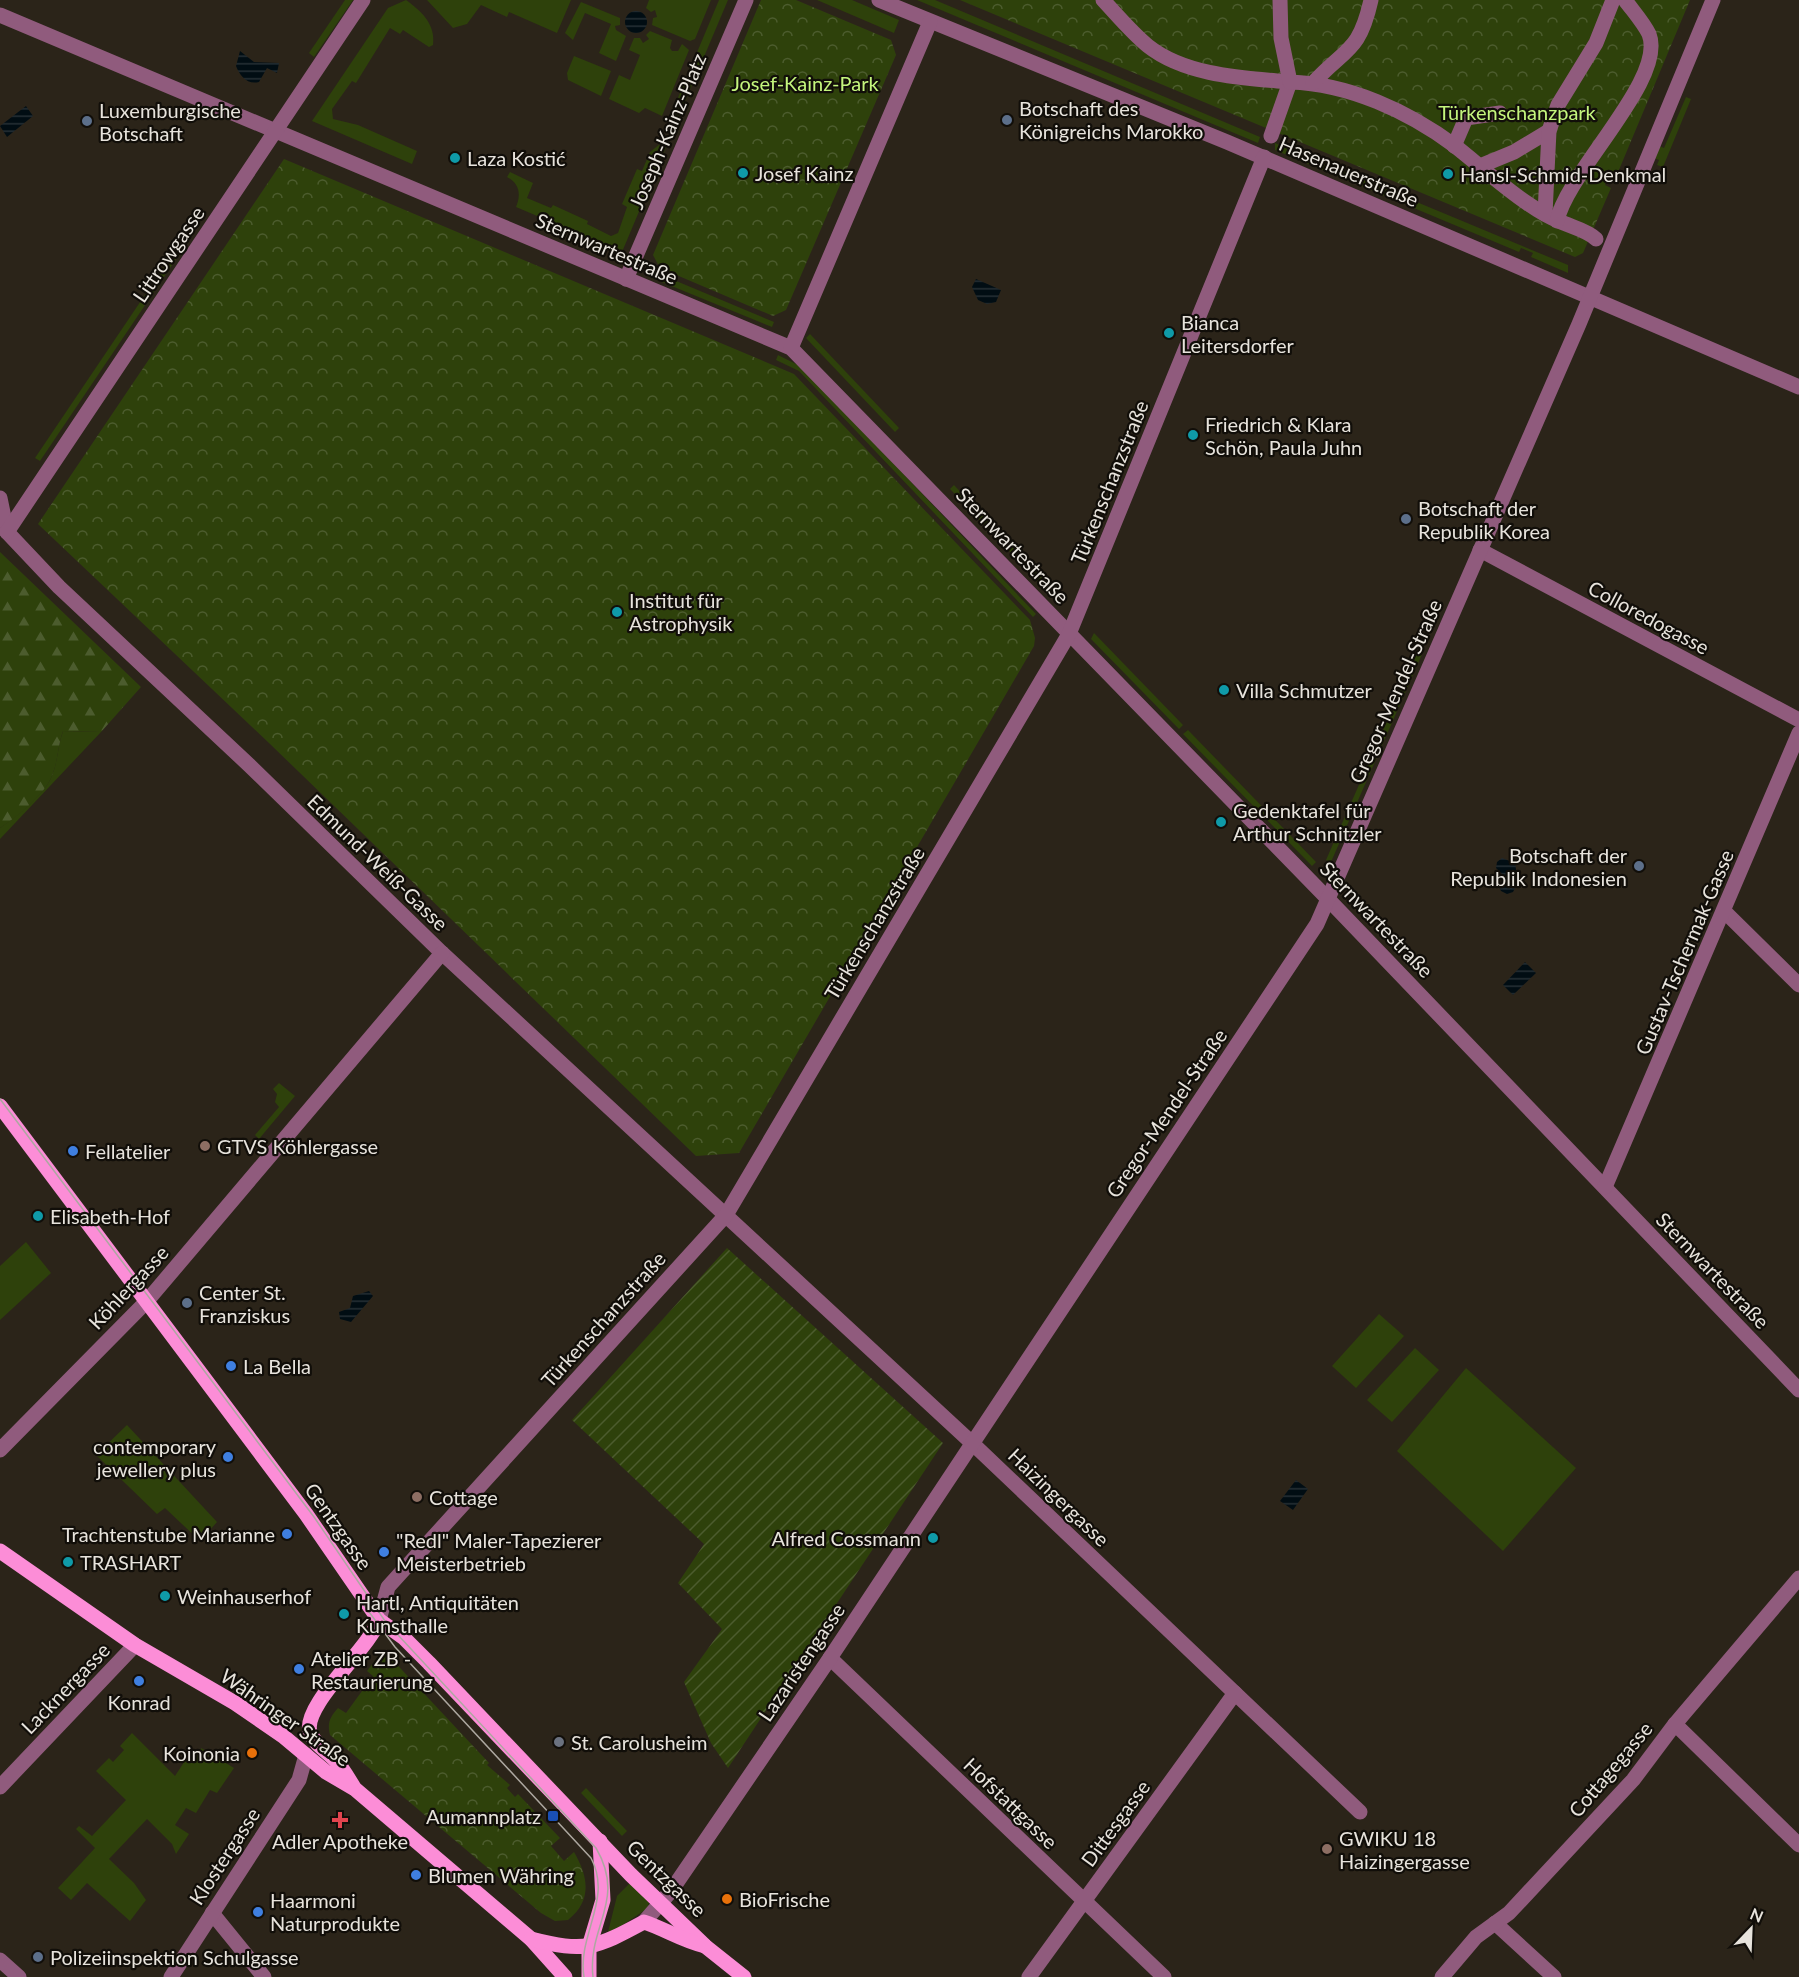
<svg xmlns="http://www.w3.org/2000/svg" width="1799" height="1977" font-family="Lato,sans-serif">
<defs>
<pattern id="forest-firs" width="22" height="20" patternUnits="userSpaceOnUse" patternTransform="scale(1.5)"><rect width="22" height="20" fill="#2e410b"/><path d="M5 1l3.5 6h-7zM16 11l3.5 6h-7z" fill="#4c5c2e"/></pattern>
<pattern id="park-crowns" width="20" height="18" patternUnits="userSpaceOnUse" patternTransform="scale(1.5)"><rect width="20" height="18" fill="#2e410b"/><path d="M2 6a3 3 0 1 1 6 0M12 15a3 3 0 1 1 6 0" fill="none" stroke="#4c5c2e"/></pattern>
<pattern id="garden-furrows" width="10" height="10" patternUnits="userSpaceOnUse" patternTransform="scale(1.5)"><rect width="10" height="10" fill="#2e410b"/><path d="M-1 1l2-2M0 10L10 0M9 11l2-2" fill="none" stroke="#4c5c2e"/></pattern>
<pattern id="water-rules" width="6" height="5" patternUnits="userSpaceOnUse" patternTransform="scale(1.5)"><rect width="6" height="5" fill="#010d13"/><path d="M0 2.5h6" fill="none" stroke="#263035"/></pattern>
</defs>
<rect width="100%" height="100%" fill="#2b2419"/>
<!-- grass -->
<g fill="#2e410b">
<polygon points="345,0 353,0 314,57 309,53"/>
<path d="M406,0C421,11 436,24 433,45L429,47L403,30L400,34L390,28L356,83L352,81L332,109L333,119L358,125L417,151L412,164L312,121L388,8Z"/>
<polygon points="427,0 571,0 557,33 509,12 507,17 481,5 467,24 453,28"/>
<polygon points="649,0 711,0 695,39 690,41 652,25 653,18 657,17 655,10 651,12 646,8"/>
<polygon points="719,0 728,0 676,123 669,119"/>
<polygon points="817,0 852,0 899,20 894,33"/>
<polygon points="917,0 935,0 1260,137 1258,143"/>
<polygon points="581,2 620,18 620,25 615,26 616,30 626,36 616,61 599,53 611,24 585,13 573,40 565,33"/>
<polygon points="650,31 672,40 670,48 672,51 678,51 682,44 689,50 662,116 645,108 639,113 609,99 619,75 630,80 640,55 629,50 634,38 640,38 643,43 649,39 646,35"/>
<polygon points="574,56 611,71 601,96 568,80 567,73"/>
<polygon points="1686,97 1691,99 1663,167 1657,165 1659,160 1654,158 1659,146 1664,148"/>
<polygon points="1275,143 1568,265 1568,273 1531,257 1533,253 1521,248 1519,252 1275,150"/>
<path d="M660,144L667,145L622,252L516,207C521,195 520,184 507,177L510,172L533,183L527,198L551,208L553,205L588,221L587,224L611,236L618,233L627,207L622,204L637,169L642,171L650,152Z"/>
<polygon points="190,228 195,231 40,461 35,458"/>
<polygon points="650,270 774,322 772,327 647,276"/>
<polygon points="810,334 899,428 895,432 806,338"/>
<polygon points="778,355 802,367 1036,614 1033,617 799,371 776,360"/>
<polygon points="954,485 1057,594 1053,597 950,489"/>
<polygon points="1094,633 1183,725 1179,729 1091,639"/>
<polygon points="1418,650 1423,652 1331,862 1326,860"/>
<polygon points="1188,730 1316,862 1312,866 1183,734"/>
<path d="M63,731L101,732L0,839V828C16,817 47,793 53,773C58,759 58,745 63,731Z"/>
<polygon points="279,1083 295,1096 259,1139 255,1135 279,1107 275,1102 277,1094 273,1089"/>
<polygon points="26,1242 51,1273 0,1320 0,1266"/>
<polygon points="1379,1314 1404,1336 1356,1388 1332,1366"/>
<polygon points="1415,1348 1439,1370 1392,1422 1367,1400"/>
<polygon points="1466,1368 1576,1468 1503,1551 1397,1451"/>
<polygon points="127,1425 217,1522 200,1541 165,1508 157,1514 96,1455"/>
<polygon points="132,1733 175,1776 190,1753 200,1751 201,1748 210,1753 207,1758 214,1762 218,1758 234,1768 217,1793 210,1790 196,1813 186,1808 175,1825 189,1834 176,1854 172,1844 147,1819 109,1859 134,1883 146,1900 130,1921 87,1883 71,1900 58,1888 95,1848 76,1829 79,1826 92,1836 126,1800 96,1771 109,1758 113,1762 124,1750 120,1746"/>
<polygon points="586,1788 627,1831 622,1836 581,1793"/>
<polygon points="630,1883 649,1902 648,1908 612,1932 608,1932 617,1896"/>
</g>
<!-- forest -->
<path fill="url(#forest-firs)" d="M0,552L141,687L101,732L63,731C58,745 58,760 53,773C47,793 17,817 0,828Z"/>
<!-- park -->
<g fill="url(#park-crowns)">
<polygon points="761,0 796,0 891,40 896,55 786,310 773,316 660,268 653,255"/>
<polygon points="960,0 1690,0 1616,177 1609,176 1605,185 1611,188 1583,253 1575,257"/>
<polygon points="284,159 794,374 1030,620 1035,638 1034,646 739,1153 696,1156 269,743 38,524"/>
<path d="M380,1654H387L489,1763L487,1765L510,1785L507,1788L515,1797L518,1794L560,1838L551,1846L564,1861L574,1852C588,1876 593,1900 568,1920L555,1921L541,1913L330,1735C327,1723 330,1717 338,1708L346,1713L373,1676L367,1671Z"/>
</g>
<!-- garden -->
<polygon fill="url(#garden-furrows)" points="727,1248 943,1443 728,1768 711,1743 684,1682 722,1629 678,1583 704,1544 572,1420"/>
<!-- water -->
<g fill="url(#water-rules)">
<circle cx="636" cy="22" r="11"/>
<path d="M240,51L254,62L279,63L277,73L267,68L259,82C247,85 240,76 236,66Z"/>
<polygon points="26,106 33,116 7,137 0,126"/>
<polygon points="976,279 1001,290 996,302 987,304 978,300 972,287"/>
<polygon points="1502,858 1515,863 1518,882 1513,892 1507,894 1501,891 1499,887 1504,876 1496,868 1497,862"/>
<polygon points="1525,962 1536,973 1513,995 1503,985"/>
<polygon points="369,1291 373,1296 351,1322 340,1319 339,1312 350,1308 353,1296"/>
<polygon points="1296,1480 1308,1489 1293,1510 1280,1501"/>
</g>
<g fill="none" stroke-linecap="round" stroke-linejoin="round">
<!-- minor -->
<g stroke="#905b7d" stroke-width="15">
<polyline points="879,0 1227,142 1799,387"/>
<path d="M1103,0C1117,15 1132,33 1148,46C1186,76 1244,78 1290,82L1271,136"/>
<path d="M1280,0L1281,38L1290,82C1349,84 1408,111 1455,146C1479,165 1502,186 1527,203C1537,210 1548,217 1559,221C1571,227 1587,230 1596,239"/>
<polyline points="0,15 791,348 1327,898 1799,1390"/>
<path d="M1313,83C1346,47 1359,53 1371,0"/>
<polyline points="1454,146 1466,118 1500,113"/>
<polyline points="1480,166 1514,152 1549,131"/>
<polyline points="1545,214 1549,131 1558,105 1596,43 1613,0"/>
<path d="M1557,221C1567,172 1667,79 1649,34C1643,22 1633,11 1625,0"/>
<polyline points="626,279 746,0"/>
<polyline points="791,348 930,22"/>
<polyline points="0,498 7,532"/>
<polyline points="7,532 59,587 249,765 442,953 972,1443 1360,1812"/>
<polyline points="7,532 363,0"/>
<polyline points="1480,550 1799,720"/>
<polyline points="1725,912 1799,985"/>
<polyline points="1605,1187 1799,733"/>
<polyline points="0,1450 147,1301 442,953"/>
<polyline points="379,1620 388,1587 726,1215 1069,634 1264,157"/>
<polyline points="830,1658 1164,1977"/>
<polyline points="1675,1724 1799,1845"/>
<polyline points="0,1787 135,1645"/>
<polyline points="212,1913 264,1977"/>
<polyline points="644,1922 671,1891 830,1658 1317,924 1579,324 1713,0"/>
<polyline points="1495,1923 1554,1977"/>
<polyline points="0,1960 19,1977"/>
<polyline points="171,1977 299,1780 306,1755"/>
<polyline points="1029,1977 1235,1693"/>
<polyline points="1442,1977 1476,1937 1509,1913 1633,1780 1675,1724 1799,1578"/>
</g>
<!-- major -->
<g stroke="#fc8dd7" stroke-width="15">
<polyline points="0,1106 306,1514 379,1620 404,1638 429,1663 631,1875 705,1946 744,1977"/>
<polyline points="0,1551 135,1645 235,1703 283,1736 326,1772 355,1789 531,1939 565,1977"/>
<path d="M353,1786C348,1778 342,1767 335,1760C327,1751 314,1744 310,1732C302,1705 369,1649 379,1620"/>
<path d="M531,1939C585,1953 596,1948 644,1922C665,1929 683,1941 705,1946"/>
<polyline points="589,1977 589,1947 603,1900 600,1841"/>
</g>
<!-- tram -->
<g stroke="#ada8a0" stroke-width="1.5">
<path d="M0,1099L314,1517L385,1621L596,1848C627,1901 587,1926 593,1977"/>
<path d="M358,1597L395,1647L591,1858C613,1899 577,1935 584,1977"/>
</g>
</g>
<!-- markers -->
<g fill="#5c6f8a" stroke="#110e09" stroke-width="2">
<circle cx="1007" cy="120" r="6"/>
<circle cx="87" cy="121" r="6"/>
<circle cx="1406" cy="519" r="6"/>
<circle cx="1639" cy="866" r="6"/>
<circle cx="187" cy="1303" r="6"/>
<circle cx="38" cy="1957" r="6"/>
</g>
<g fill="#0f9aa8" stroke="#110e09" stroke-width="2">
<circle cx="455" cy="158" r="6"/>
<circle cx="743" cy="173" r="6"/>
<circle cx="1448" cy="174" r="6"/>
<circle cx="1169" cy="333" r="6"/>
<circle cx="1193" cy="435" r="6"/>
<circle cx="617" cy="612" r="6"/>
<circle cx="1224" cy="690" r="6"/>
<circle cx="1221" cy="822" r="6"/>
<circle cx="38" cy="1216" r="6"/>
<circle cx="933" cy="1538" r="6"/>
<circle cx="68" cy="1562" r="6"/>
<circle cx="165" cy="1596" r="6"/>
<circle cx="344" cy="1614" r="6"/>
</g>
<g fill="#8d6e63" stroke="#110e09" stroke-width="2">
<circle cx="205" cy="1146" r="6"/>
<circle cx="417" cy="1497" r="6"/>
<circle cx="1327" cy="1849" r="6"/>
</g>
<g fill="#3f7fe0" stroke="#110e09" stroke-width="2">
<circle cx="73" cy="1151" r="6"/>
<circle cx="231" cy="1366" r="6"/>
<circle cx="228" cy="1457" r="6"/>
<circle cx="287" cy="1534" r="6"/>
<circle cx="384" cy="1552" r="6"/>
<circle cx="299" cy="1669" r="6"/>
<circle cx="139" cy="1681" r="6"/>
<circle cx="416" cy="1875" r="6"/>
<circle cx="258" cy="1912" r="6"/>
</g>
<circle fill="#6b7280" stroke="#110e09" stroke-width="2" cx="559" cy="1742" r="6"/>
<g fill="#e8710a" stroke="#110e09" stroke-width="2">
<circle cx="252" cy="1753" r="6"/>
<circle cx="727" cy="1899" r="6"/>
</g>
<rect fill="#1a4fb4" stroke="#110e09" stroke-width="2" x="547" y="1810" width="12" height="12" rx="3"/>
<path fill="#e0444e" stroke="#110e09" stroke-width="2" d="M337 1811h6v6h6v6h-6v6h-6v-6h-6v-6h6z"/>
<g text-anchor="middle" dominant-baseline="central" stroke-width="4.5" stroke-linejoin="round" paint-order="stroke">
<!-- park labels -->
<g font-size="20" fill="#c4f57d" stroke="#110e09">
<text x="805" y="83">Josef-Kainz-Park</text>
<text x="1517" y="112">Türkenschanzpark</text>
</g>
<!-- poi labels -->
<g font-size="20" fill="#e7e3dc" stroke="#110e09" text-anchor="start">
<text x="1019" y="108">Botschaft des<tspan x="1019" dy="23">Königreichs Marokko</tspan></text>
<text x="99" y="110">Luxemburgische<tspan x="99" dy="23">Botschaft</tspan></text>
<text x="467" y="158">Laza Kostić</text>
<text x="755" y="173">Josef Kainz</text>
<text x="1460" y="174">Hansl-Schmid-Denkmal</text>
<text x="1181" y="322">Bianca<tspan x="1181" dy="23">Leitersdorfer</tspan></text>
<text x="1205" y="424">Friedrich &amp; Klara<tspan x="1205" dy="23">Schön, Paula Juhn</tspan></text>
<text x="1418" y="508">Botschaft der<tspan x="1418" dy="23">Republik Korea</tspan></text>
<text x="629" y="600">Institut für<tspan x="629" dy="23">Astrophysik</tspan></text>
<text x="1236" y="690">Villa Schmutzer</text>
<text x="1233" y="810">Gedenktafel für<tspan x="1233" dy="23">Arthur Schnitzler</tspan></text>
<text x="1627" y="855" text-anchor="end">Botschaft der<tspan x="1627" dy="23">Republik Indonesien</tspan></text>
<text x="217" y="1146">GTVS Köhlergasse</text>
<text x="85" y="1151">Fellatelier</text>
<text x="50" y="1216">Elisabeth-Hof</text>
<text x="199" y="1292">Center St.<tspan x="199" dy="23">Franziskus</tspan></text>
<text x="243" y="1366">La Bella</text>
<text x="216" y="1446" text-anchor="end">contemporary<tspan x="216" dy="23">jewellery plus</tspan></text>
<text x="429" y="1497">Cottage</text>
<text x="275" y="1534" text-anchor="end">Trachtenstube Marianne</text>
<text x="921" y="1538" text-anchor="end">Alfred Cossmann</text>
<text x="396" y="1540">"Redl" Maler-Tapezierer<tspan x="396" dy="23">Meisterbetrieb</tspan></text>
<text x="80" y="1562">TRASHART</text>
<text x="177" y="1596">Weinhauserhof</text>
<text x="356" y="1602">Hartl, Antiquitäten<tspan x="356" dy="23">Kunsthalle</tspan></text>
<text x="311" y="1658">Atelier ZB -<tspan x="311" dy="23">Restaurierung</tspan></text>
<text x="139" y="1702" text-anchor="middle">Konrad</text>
<text x="571" y="1742">St. Carolusheim</text>
<text x="240" y="1753" text-anchor="end">Koinonia</text>
<text x="541" y="1816" text-anchor="end">Aumannplatz</text>
<text x="1339" y="1838">GWIKU 18<tspan x="1339" dy="23">Haizingergasse</tspan></text>
<text x="340" y="1841" text-anchor="middle">Adler Apotheke</text>
<text x="428" y="1875">Blumen Währing</text>
<text x="739" y="1899">BioFrische</text>
<text x="270" y="1900">Haarmoni<tspan x="270" dy="23">Naturprodukte</tspan></text>
<text x="50" y="1957">Polizeiinspektion Schulgasse</text>
</g>
<!-- street labels -->
<g font-size="20" fill="#e7e3dc" stroke="#110e09">
<text transform="translate(667 131) rotate(-67)">Joseph-Kainz-Platz</text>
<text transform="translate(1349 171) rotate(23)">Hasenauerstraße</text>
<text transform="translate(607 248) rotate(23)">Sternwartestraße</text>
<text transform="translate(168 254) rotate(-56)">Littrowgasse</text>
<text transform="translate(1109 482) rotate(-68)">Türkenschanzstraße</text>
<text transform="translate(1013 545) rotate(46)">Sternwartestraße</text>
<text transform="translate(1649 617) rotate(28)">Colloredogasse</text>
<text transform="translate(1395 691) rotate(-66)">Gregor-Mendel-Straße</text>
<text transform="translate(378 862) rotate(44)">Edmund-Weiß-Gasse</text>
<text transform="translate(1377 919) rotate(46)">Sternwartestraße</text>
<text transform="translate(874 923) rotate(-59)">Türkenschanzstraße</text>
<text transform="translate(1684 952) rotate(-67)">Gustav-Tschermak-Gasse</text>
<text transform="translate(1166 1113) rotate(-56)">Gregor-Mendel-Straße</text>
<text transform="translate(1713 1270) rotate(46)">Sternwartestraße</text>
<text transform="translate(128 1287) rotate(-47)">Köhlergasse</text>
<text transform="translate(603 1319) rotate(-48)">Türkenschanzstraße</text>
<text transform="translate(1059 1497) rotate(44)">Haizingergasse</text>
<text transform="translate(339 1526) rotate(55)">Gentzgasse</text>
<text transform="translate(801 1662) rotate(-56)">Lazaristengasse</text>
<text transform="translate(65 1688) rotate(-46)">Lacknergasse</text>
<text transform="translate(286 1717) rotate(35)">Währinger Straße</text>
<text transform="translate(1610 1769) rotate(-50)">Cottagegasse</text>
<text transform="translate(1011 1803) rotate(44)">Hofstattgasse</text>
<text transform="translate(1115 1823) rotate(-54)">Dittesgasse</text>
<text transform="translate(224 1856) rotate(-57)">Klostergasse</text>
<text transform="translate(667 1878) rotate(44)">Gentzgasse</text>
</g>
</g>
<!-- north arrow -->
<g transform="translate(1751 1929) rotate(23)" stroke="#110e09" stroke-width="4.5" paint-order="stroke">
<path d="M0-4.5L10 22L0 15L-10 22Z" fill="#e7e3dc"/>
<text y="-9" font-size="16" font-weight="bold" text-anchor="middle" fill="#e7e3dc">N</text>
</g>
</svg>
